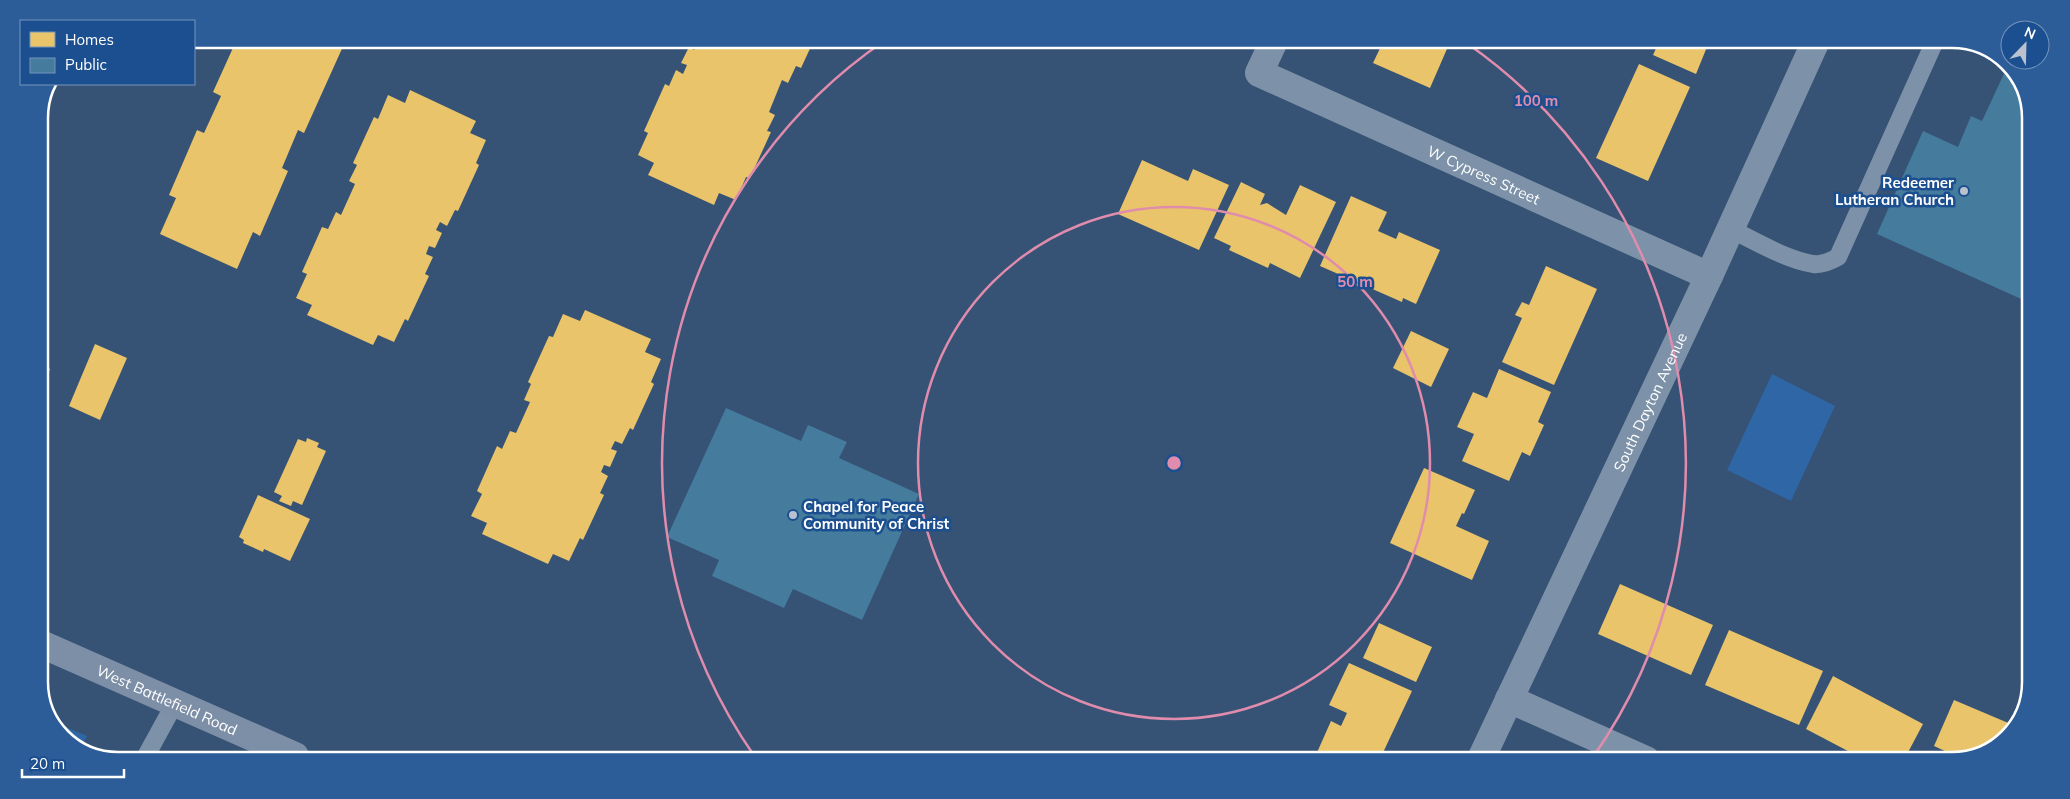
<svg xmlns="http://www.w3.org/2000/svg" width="2070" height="799" font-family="Mulish,sans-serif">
<rect width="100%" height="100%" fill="#365274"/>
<!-- green -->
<g fill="#2f66a5">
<polygon points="1772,374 1835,406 1791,501 1727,470"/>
<polygon points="52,721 87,736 81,748 55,730"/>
</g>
<!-- homes -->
<g fill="#e9c46a">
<polygon points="237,39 338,39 345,42 304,133 298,130 282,168 288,171 260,236 253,232 237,269 160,234 176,198 169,195 197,130 204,133 221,96 213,92"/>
<polygon points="693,40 814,40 801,68 796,66 788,83 782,80 769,112 775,115 767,131 771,132 750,178 746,177 736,200 719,193 714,205 648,175 654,163 638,155 648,133 644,131 665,84 669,86 676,70 683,74 687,65 681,63 689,47 694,50 698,42"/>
<polygon points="1383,42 1395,43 1395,42 1450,42 1430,88 1373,63"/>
<polygon points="1659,42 1709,42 1696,74 1653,55"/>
<polygon points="1639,64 1690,87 1648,181 1596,158"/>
<polygon points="410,90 476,121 470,133 486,140 476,163 479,165 458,211 455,210 447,226 440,222 436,230 442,233 435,248 429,246 426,254 433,257 425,274 429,276 408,321 405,319 394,342 378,335 373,345 307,315 312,305 296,298 307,274 302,272 322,227 328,229 336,212 341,215 355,184 349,181 357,165 353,163 374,117 378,119 388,95 405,103"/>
<polygon points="1142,160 1188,181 1193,169 1229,185 1199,250 1118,214"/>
<polygon points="1241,182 1265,194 1260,205 1267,203 1286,215 1300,185 1336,202 1300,278 1270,263 1268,268 1229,250 1231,246 1214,238"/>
<polygon points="1351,196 1387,212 1378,231 1396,239 1399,232 1440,250 1416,304 1403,298 1402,302 1320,266"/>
<polygon points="1546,266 1597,289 1554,385 1502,362 1522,318 1515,315 1522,302 1529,305"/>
<polygon points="585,310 651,339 645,352 661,359 651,382 654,384 633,430 630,428 622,444 615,441 611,449 617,451 610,467 604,465 601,472 608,476 600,493 604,495 583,540 580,538 569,561 553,554 548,564 482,534 487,523 471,516 482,494 477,491 497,446 502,449 510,431 516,433 530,402 524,400 531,384 528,382 549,336 553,337 563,314 580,321"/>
<polygon points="1411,331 1449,349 1431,387 1393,368"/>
<polygon points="95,344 127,358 100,420 69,406"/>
<polygon points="39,364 50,369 39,393"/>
<polygon points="1499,369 1551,392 1538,422 1544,425 1530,456 1522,452 1509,481 1462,461 1474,434 1457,427 1473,392 1487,398"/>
<polygon points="307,438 319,443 317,447 326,451 302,505 293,501 291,506 279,501 282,496 274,492 298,439 306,442"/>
<polygon points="1424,468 1475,490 1464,514 1462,513 1456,526 1489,541 1472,580 1390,543"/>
<polygon points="258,495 310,519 290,561 264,549 263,552 243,543 244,540 239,537"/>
<polygon points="1620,584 1713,625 1691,675 1598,634"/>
<polygon points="1379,623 1432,647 1416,682 1363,658"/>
<polygon points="1729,630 1823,671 1799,725 1705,685"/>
<polygon points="1349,663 1412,691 1380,759 1320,759 1315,757 1331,721 1341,726 1347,713 1329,705"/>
<polygon points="1833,676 1923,724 1904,760 1865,760 1806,729"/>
<polygon points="1954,700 2013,725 1996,747 1960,758 1934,746"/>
</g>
<!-- public -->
<g fill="#457b9d">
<polygon points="2008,65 2015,69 2031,112 2030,303 1877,234 1923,131 1958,147 1971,116 1982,121"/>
<polygon points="726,408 801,441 808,425 847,442 839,458 919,494 862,620 793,589 784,608 712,576 719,560 667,537"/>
</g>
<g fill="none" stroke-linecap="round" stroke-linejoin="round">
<!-- service -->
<g stroke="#7d92a8" stroke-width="18">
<path d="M1730,229C1756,241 1784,259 1813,264C1821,265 1831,261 1838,257L1934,43"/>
<polyline points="146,756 175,703"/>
</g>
<!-- minor -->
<g stroke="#7d92a8" stroke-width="28">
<path id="s1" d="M1274,41L1259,73L1709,276"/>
<polyline points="1509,699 1646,760"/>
<path id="s2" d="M1481,759L1709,276L1815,43"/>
</g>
<!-- primary -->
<path stroke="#7d8ea7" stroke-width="28" id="s3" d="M39,643L295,756"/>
</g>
<!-- distance rings -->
<g fill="none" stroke="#e08cad" stroke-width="2.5">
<circle cx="1174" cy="463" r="256"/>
<path d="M755 757A512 512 0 0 1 884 41M1468 44A512 512 0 0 1 1593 757"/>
</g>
<!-- markers -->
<g fill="#b9c2ce" stroke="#1b4f8f" stroke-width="2">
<circle cx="1964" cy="191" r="5"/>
<circle cx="793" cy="515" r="5"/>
</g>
<g text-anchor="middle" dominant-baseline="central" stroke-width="5" stroke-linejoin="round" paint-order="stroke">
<!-- street labels -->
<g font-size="15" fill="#fff" stroke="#1b4f8f">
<text stroke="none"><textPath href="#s1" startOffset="282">W Cypress Street</textPath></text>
<text stroke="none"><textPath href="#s2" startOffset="395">South Dayton Avenue</textPath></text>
<text stroke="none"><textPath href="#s3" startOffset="140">West Battlefield Road</textPath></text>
</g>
<!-- poi labels -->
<g font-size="15" font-weight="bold" fill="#fff" stroke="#1b4f8f" text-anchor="end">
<text x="1954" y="182">Redeemer<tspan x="1954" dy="17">Lutheran Church</tspan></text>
<text x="803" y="506" text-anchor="start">Chapel for Peace<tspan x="803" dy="17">Community of Christ</tspan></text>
</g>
</g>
<!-- crop -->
<path d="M0 0H2070V799H0ZM118 48H1952A70 70 0 0 1 2022 118V682A70 70 0 0 1 1952 752H118A70 70 0 0 1 48 682V118A70 70 0 0 1 118 48Z" fill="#2d5d98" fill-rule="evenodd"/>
<path fill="none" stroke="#fff" stroke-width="2.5" d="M118 48H1952A70 70 0 0 1 2022 118V682A70 70 0 0 1 1952 752H118A70 70 0 0 1 48 682V118A70 70 0 0 1 118 48Z"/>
<circle cx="1174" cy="463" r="8" fill="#e08cad" stroke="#1b4f8f" stroke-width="2.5"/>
<g font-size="15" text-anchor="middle" font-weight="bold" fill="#e08cad" stroke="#1b4f8f" stroke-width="5" stroke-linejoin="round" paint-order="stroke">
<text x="1536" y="106">100 m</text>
<text x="1355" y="287">50 m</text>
</g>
<!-- legend -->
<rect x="20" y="20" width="175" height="65" fill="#1b4f8f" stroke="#7695bc"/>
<rect x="30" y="32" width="25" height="15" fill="#e9c46a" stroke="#7695bc"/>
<text x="65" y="45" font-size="15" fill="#ffffff">Homes</text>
<rect x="30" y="58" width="25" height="15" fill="#457b9d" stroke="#7695bc"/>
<text x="65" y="70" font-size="15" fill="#ffffff">Public</text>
<!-- north arrow -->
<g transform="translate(2025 45) rotate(23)"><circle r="24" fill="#1b4f8f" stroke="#7695bc"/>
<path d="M0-4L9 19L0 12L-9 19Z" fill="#b9c2ce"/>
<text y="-8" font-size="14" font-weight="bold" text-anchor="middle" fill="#ffffff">N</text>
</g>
<!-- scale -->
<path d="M22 769v8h102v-8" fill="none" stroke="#ffffff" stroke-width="2.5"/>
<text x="30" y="769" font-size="15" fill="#ffffff" stroke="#1b4f8f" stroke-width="4" paint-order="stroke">20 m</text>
</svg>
